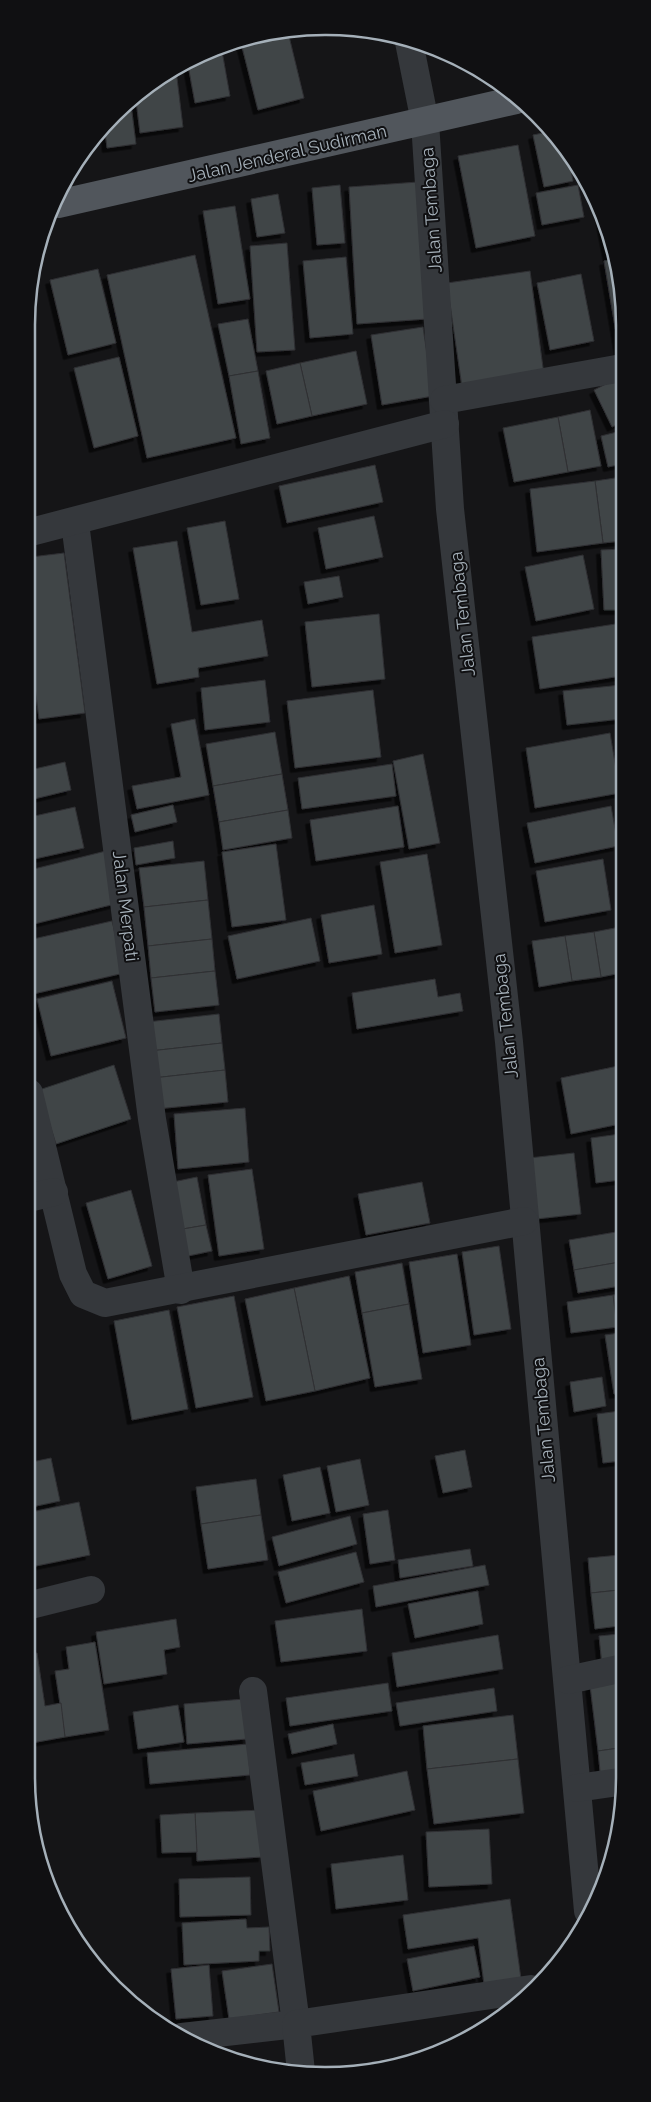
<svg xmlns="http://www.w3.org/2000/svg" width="651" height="2102" font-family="Raleway,sans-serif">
<defs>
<filter id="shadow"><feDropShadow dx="-4.5" dy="4.5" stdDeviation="0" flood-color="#0009"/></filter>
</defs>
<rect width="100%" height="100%" fill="#151517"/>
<!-- building -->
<g fill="#414447" stroke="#2f3033" filter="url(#shadow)">
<polygon points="267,32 288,32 304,98 258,110 241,43"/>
<polygon points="222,51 230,96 195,103 188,65"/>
<polygon points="176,70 183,127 140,133 136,100 159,77"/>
<polygon points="131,105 136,144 107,148 105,131"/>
<polygon points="553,131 568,154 573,181 544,187 533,135"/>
<polygon points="518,145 535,236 476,248 458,156"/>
<polygon points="418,182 427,319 357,324 349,187"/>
<polygon points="340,185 345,243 317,245 312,188"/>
<polygon points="578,185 584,217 542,225 536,193"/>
<polygon points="278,194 285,233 257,237 251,199"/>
<polygon points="235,206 250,299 218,304 203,211"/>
<polygon points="599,211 613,257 608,258"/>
<polygon points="287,243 295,350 257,352 250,246"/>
<polygon points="195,255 236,438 147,458 107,275"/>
<polygon points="346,257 353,334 310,338 303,261"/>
<polygon points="614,259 622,287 622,351 619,351 604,261"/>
<polygon points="98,269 116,343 68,355 50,280"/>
<polygon points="530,271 544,375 462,387 447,283"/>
<polygon points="581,274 594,341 550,350 537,283"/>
<polygon points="248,319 258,371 229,376 218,324"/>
<polygon points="423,327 433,396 382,405 371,335"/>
<polygon points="356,351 367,404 312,416 300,363"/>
<polygon points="119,357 138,436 94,448 74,368"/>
<polygon points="300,363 312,416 277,424 266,371"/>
<polygon points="258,371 270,438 241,444 229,376"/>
<polygon points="622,376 622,422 612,427 594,390"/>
<polygon points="590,410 601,466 568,472 558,417"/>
<polygon points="558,417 568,472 514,482 503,428"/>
<polygon points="621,431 622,464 608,467 601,436"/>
<polygon points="375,465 383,502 287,523 279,486"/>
<polygon points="622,477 622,541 603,543 595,481"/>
<polygon points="595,481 603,543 537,552 530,489"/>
<polygon points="374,516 383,557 326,569 318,528"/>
<polygon points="225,521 239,599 201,605 187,528"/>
<polygon points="177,541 192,632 262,620 268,656 198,668 199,677 157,684 133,548"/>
<polygon points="622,549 622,610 604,610 601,550"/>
<polygon points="64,553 85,713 39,719 31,655 31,557"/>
<polygon points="583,555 594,609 536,621 525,567"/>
<polygon points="339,576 343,597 308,604 304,582"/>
<polygon points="379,614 385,679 312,687 305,622"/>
<polygon points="622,623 621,676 540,689 532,637"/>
<polygon points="265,680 270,722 205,730 201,688"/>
<polygon points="621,685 621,719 567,725 563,691"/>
<polygon points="373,690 381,757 295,768 287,701"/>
<polygon points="195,719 209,795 137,809 132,786 181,777 171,724"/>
<polygon points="275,732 282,774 213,786 206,744"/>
<polygon points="610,733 620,793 535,808 526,748"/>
<polygon points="423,754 440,843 409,849 393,761"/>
<polygon points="65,762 71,790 30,800 30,770"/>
<polygon points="392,764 396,796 302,809 298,778"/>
<polygon points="282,774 288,810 219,822 213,786"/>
<polygon points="173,805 177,822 135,832 131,815"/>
<polygon points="398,806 404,847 316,861 310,820"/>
<polygon points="611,806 618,846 535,863 527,823"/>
<polygon points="75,807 84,848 30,860 30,817"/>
<polygon points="288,810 292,838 223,850 219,822"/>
<polygon points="173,841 175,858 136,865 134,848"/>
<polygon points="276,844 286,920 232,927 222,852"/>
<polygon points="110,850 123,902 30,925 30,870"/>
<polygon points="427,854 442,945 395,953 380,862"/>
<polygon points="603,859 611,910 545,922 536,871"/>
<polygon points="204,861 208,900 144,907 139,868"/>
<polygon points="208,900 212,939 148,946 144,907"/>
<polygon points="374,905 382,954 329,963 321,915"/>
<polygon points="311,918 320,961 237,979 228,936"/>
<polygon points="112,921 124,973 29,995 29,940"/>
<polygon points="620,927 621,973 601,977 594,932"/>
<polygon points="594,932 601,977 572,981 565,936"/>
<polygon points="565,936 572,981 539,987 532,941"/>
<polygon points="212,939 215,971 151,978 148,946"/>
<polygon points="215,971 219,1005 155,1012 151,978"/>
<polygon points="435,979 438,997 460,993 463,1011 357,1029 352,993"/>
<polygon points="112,981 126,1038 51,1056 37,999"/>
<polygon points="219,1014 222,1043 150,1051 147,1022"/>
<polygon points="222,1043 225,1070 153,1078 150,1051"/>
<polygon points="114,1065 131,1119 56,1144 39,1090"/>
<polygon points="618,1066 621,1079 620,1124 571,1134 561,1078"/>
<polygon points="225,1070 228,1102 156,1109 153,1078"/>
<polygon points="245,1108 249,1162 178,1169 174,1114"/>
<polygon points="620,1134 620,1180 596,1183 591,1138"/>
<polygon points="574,1153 581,1214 536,1219 529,1158"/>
<polygon points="252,1169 264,1249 219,1256 208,1175"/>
<polygon points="197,1177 206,1225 177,1230 168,1183"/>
<polygon points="422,1182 430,1223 366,1235 358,1194"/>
<polygon points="131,1190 152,1266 108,1279 86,1203"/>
<polygon points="206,1225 212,1251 183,1257 177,1230"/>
<polygon points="616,1232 620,1262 574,1270 569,1240"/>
<polygon points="499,1246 511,1329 474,1335 462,1252"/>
<polygon points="457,1254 471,1345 423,1353 409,1262"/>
<polygon points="620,1262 620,1286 578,1293 574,1270"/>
<polygon points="402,1263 409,1304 362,1313 355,1272"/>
<polygon points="349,1276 370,1378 315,1391 294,1288"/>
<polygon points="294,1288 315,1391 266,1401 245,1299"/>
<polygon points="620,1294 620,1327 617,1327 613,1295"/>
<polygon points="613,1295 617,1327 571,1333 567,1302"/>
<polygon points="234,1296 253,1397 196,1408 177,1307"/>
<polygon points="409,1304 422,1379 375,1387 362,1313"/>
<polygon points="169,1310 188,1409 132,1420 114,1321"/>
<polygon points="620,1333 620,1393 614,1394 605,1335"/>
<polygon points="602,1377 606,1406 574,1412 570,1382"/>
<polygon points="620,1411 620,1461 603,1463 597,1414"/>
<polygon points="465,1450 472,1487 443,1493 435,1456"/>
<polygon points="51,1458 60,1501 27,1508 27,1463"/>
<polygon points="360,1459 369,1505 336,1512 327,1466"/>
<polygon points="320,1467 330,1513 292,1521 283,1475"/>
<polygon points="256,1479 261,1515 201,1524 196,1487"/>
<polygon points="79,1502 90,1555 31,1567 27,1551 27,1513"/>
<polygon points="388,1510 395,1560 370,1564 363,1514"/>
<polygon points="261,1515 268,1560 208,1569 201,1524"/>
<polygon points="350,1516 357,1544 279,1566 272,1537"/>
<polygon points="470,1549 473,1566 400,1578 398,1560"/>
<polygon points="356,1552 364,1582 286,1603 278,1572"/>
<polygon points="620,1555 619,1590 591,1593 588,1558"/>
<polygon points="485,1565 489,1585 376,1607 373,1586"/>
<polygon points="619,1590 619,1626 595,1629 591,1593"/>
<polygon points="478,1591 483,1624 415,1638 408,1604"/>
<polygon points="362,1609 367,1651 281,1662 275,1621"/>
<polygon points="176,1619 180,1647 164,1650 167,1674 104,1684 96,1632"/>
<polygon points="619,1634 619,1663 602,1665 599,1636"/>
<polygon points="498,1635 503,1669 397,1687 392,1653"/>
<polygon points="95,1642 109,1730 65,1737 55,1671 69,1669 66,1647"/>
<polygon points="37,1653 45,1706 61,1703 65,1737 26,1744 27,1654"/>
<polygon points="619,1681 619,1748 598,1751 590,1685"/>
<polygon points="388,1683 392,1711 290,1726 286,1698"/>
<polygon points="494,1688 497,1711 400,1726 396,1703"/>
<polygon points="244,1699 247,1739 187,1744 184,1704"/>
<polygon points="178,1705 184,1742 138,1749 133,1712"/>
<polygon points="513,1715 518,1759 427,1769 423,1726"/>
<polygon points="333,1724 337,1744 292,1754 288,1734"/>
<polygon points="248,1744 250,1775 150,1784 147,1753"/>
<polygon points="619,1748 619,1779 601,1781 598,1751"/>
<polygon points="354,1754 358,1776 305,1785 301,1763"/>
<polygon points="518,1759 524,1813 434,1824 427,1769"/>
<polygon points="407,1771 415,1810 321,1831 313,1791"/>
<polygon points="261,1810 263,1857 197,1861 195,1813"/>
<polygon points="195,1813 197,1852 162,1853 160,1815"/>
<polygon points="489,1829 492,1884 429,1887 426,1832"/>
<polygon points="403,1855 408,1900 336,1909 331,1864"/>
<polygon points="250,1877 251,1915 180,1917 179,1879"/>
<polygon points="510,1899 521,1979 484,1984 478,1938 408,1949 403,1915"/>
<polygon points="246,1919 247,1928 269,1927 270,1951 259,1951 259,1961 184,1965 182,1923"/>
<polygon points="474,1946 480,1977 413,1991 407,1959"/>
<polygon points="272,1964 279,2012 229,2019 222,1971"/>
<polygon points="209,1965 213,2016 176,2019 171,1969"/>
<polygon points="415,2058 415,2060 403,2065 372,2068 372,2062"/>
</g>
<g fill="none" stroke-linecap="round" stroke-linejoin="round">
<!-- minor -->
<g stroke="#35383c" stroke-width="28">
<polyline points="409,42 425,122 450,509 509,1042 588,1911"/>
<polyline points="444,400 622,368"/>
<polyline points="75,523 152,1119 181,1290"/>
<polyline points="31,532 445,424"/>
<polyline points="29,1093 73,1274 83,1294 105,1303 524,1221"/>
<polyline points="28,1198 54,1192"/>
<polyline points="27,1606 91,1590"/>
<polyline points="568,1680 619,1669"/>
<polyline points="577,1788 619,1782"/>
<polyline points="182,2037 296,2024 253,1691"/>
<polyline points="301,2072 296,2024 531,1989"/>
</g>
<!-- primary -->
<polyline stroke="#51565c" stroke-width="28" points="58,204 516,100"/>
</g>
<g text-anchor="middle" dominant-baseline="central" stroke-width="4" stroke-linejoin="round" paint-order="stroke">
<!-- street labels -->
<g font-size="18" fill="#a5b0b9" stroke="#101012">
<text transform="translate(287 153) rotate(-13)">Jalan Jenderal Sudirman</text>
<text transform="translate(431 210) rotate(-94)">Jalan Tembaga</text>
<text transform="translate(462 614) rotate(-96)">Jalan Tembaga</text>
<text transform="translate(126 906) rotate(83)">Jalan Merpati</text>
<text transform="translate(505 1016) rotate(-96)">Jalan Tembaga</text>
<text transform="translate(543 1420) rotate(-95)">Jalan Tembaga</text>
</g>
</g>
<!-- crop -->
<path d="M0 0H651V2102H0ZM325 35H326A290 290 0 0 1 616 325V1777A290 290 0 0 1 326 2067H325A290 290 0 0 1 35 1777V325A290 290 0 0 1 325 35Z" fill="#101012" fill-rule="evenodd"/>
<path fill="none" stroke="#a5b0b9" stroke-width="2.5" d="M325 35H326A290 290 0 0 1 616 325V1777A290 290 0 0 1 326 2067H325A290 290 0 0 1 35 1777V325A290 290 0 0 1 325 35Z"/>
</svg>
